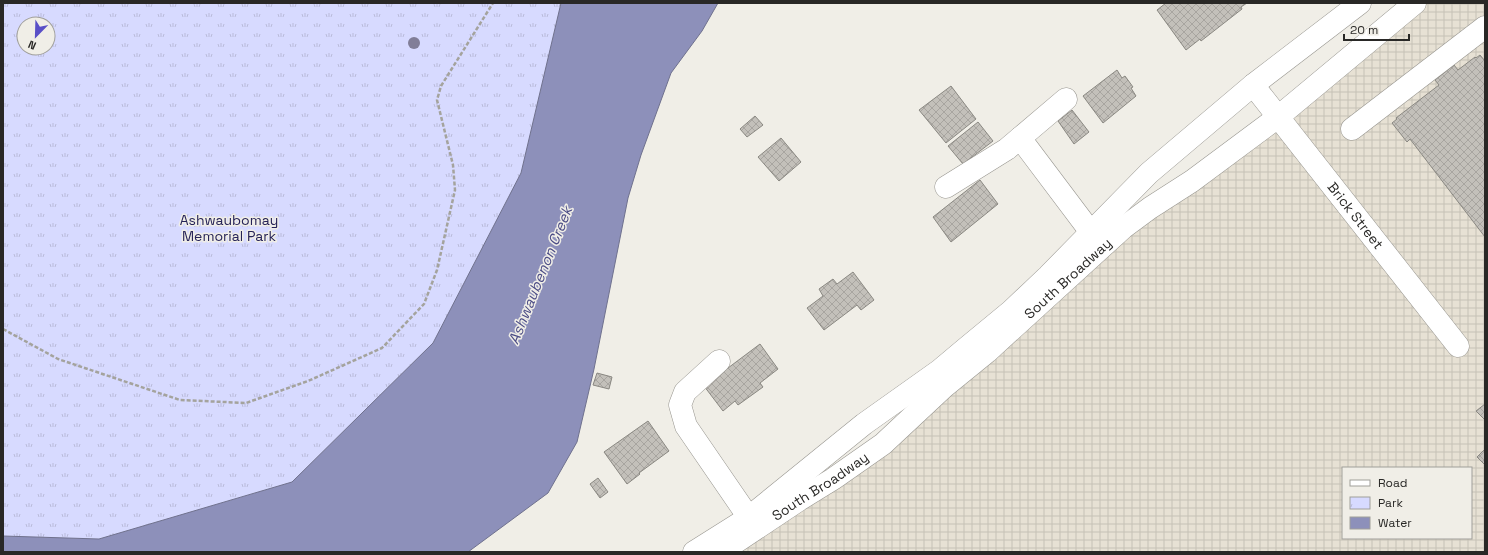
<svg xmlns="http://www.w3.org/2000/svg" width="1488" height="555" font-family="'Space Grotesk',sans-serif">
<defs>
<pattern id="industrial-grid" width="8" height="8" patternUnits="userSpaceOnUse"><rect width="8" height="8" fill="#e7e1d4"/><path d="M0 4h8M4 0v8" fill="none" stroke="#c6c1b6"/></pattern>
<pattern id="park-tufts" width="24" height="20" patternUnits="userSpaceOnUse"><rect width="24" height="20" fill="#d7daff"/><path d="M3 7l-1-3M5 7V3M7 7l1-3M15 17l-1-3M17 17v-4M19 17l1-3" fill="none" stroke="#b9bbda"/></pattern>
<pattern id="building-cross-hatch" width="8" height="8" patternUnits="userSpaceOnUse"><rect width="8" height="8" fill="#c3c0ba"/><path d="M0 0l8 8M0 8l8-8" fill="none" stroke="#a8a5a0"/></pattern>
</defs>
<rect width="100%" height="100%" fill="#f0eee7"/>
<!-- industrial -->
<path fill="url(#industrial-grid)" fill-rule="evenodd" d="M1415,3H1485V552H721L944,387ZM1343,468H1471V538H1343Z"/>
<!-- park -->
<path fill="url(#park-tufts)" fill-rule="evenodd" d="M3,3H561L521,173L433,343L292,482L99,539L3,536ZM24,24H48V48H24Z"/>
<!-- water -->
<polygon fill="#8d90ba" stroke="#6f718e" points="561,3 718,3 702,31 671,73 641,155 628,198 594,369 577,442 548,493 468,552 3,552 3,536 99,539 292,482 433,343 521,173"/>
<!-- building -->
<g fill="url(#building-cross-hatch)" stroke="#8a8882">
<polygon points="1166,3 1247,3 1241,7 1242,9 1201,41 1200,39 1186,50 1157,10"/>
<polygon points="1480,55 1485,61 1485,237 1410,139 1407,142 1392,123 1397,119 1396,118 1439,85 1435,80 1454,65 1458,70 1475,57 1476,58"/>
<polygon points="1117,70 1122,78 1125,76 1133,87 1131,88 1136,96 1103,123 1083,96"/>
<polygon points="951,86 976,119 946,143 919,110"/>
<polygon points="1072,110 1089,132 1074,144 1058,121"/>
<polygon points="755,116 763,125 747,137 740,129"/>
<polygon points="978,122 993,141 963,164 948,146"/>
<polygon points="781,138 801,162 779,181 758,157"/>
<polygon points="980,180 998,204 951,242 933,217"/>
<polygon points="853,272 874,300 861,310 857,305 824,330 807,308 823,296 819,289 833,279 837,284"/>
<polygon points="760,344 778,369 760,383 763,387 738,405 735,401 723,411 704,386"/>
<polygon points="597,373 612,377 609,389 593,385"/>
<polygon points="1485,404 1485,420 1476,411"/>
<polygon points="648,421 669,451 639,473 640,474 627,484 604,452"/>
<polygon points="1485,449 1485,465 1477,457"/>
<polygon points="598,478 608,492 600,498 590,484"/>
</g>
<g fill="none" stroke-linecap="round" stroke-linejoin="round">
<!-- minor casing -->
<g stroke="#989690" stroke-width="23">
<g id="minor">
<path id="s1" d="M1253,85L1458,346"/>
<polyline points="1352,129 1485,27"/>
<polyline points="1020,138 1066,99"/>
<polyline points="946,187 1007,149 1020,138 1099,243"/>
<polyline points="719,361 685,392 680,405 686,426 756,528"/>
<polyline points="694,552 748,518 864,424 940,370 965,349 1011,311 1048,276 1149,173 1253,85 1360,3"/>
<path id="s2" d="M721,552L799,500L833,479L883,444L944,387L987,352L1123,228L1150,208L1192,181L1278,117L1415,3"/>
</g>
</g>
<!-- path -->
<polyline stroke="#a4a39d" stroke-width="2.5" stroke-dasharray="4 2" stroke-linecap="butt" points="3,329 58,359 180,400 246,403 308,381 382,348 424,304 437,270 455,190 453,165 437,100 441,86 493,3"/>
<!-- minor -->
<use href="#minor" stroke="#fff" stroke-width="22"/>
</g>
<!-- trees -->
<circle fill="#817e98" cx="414" cy="43" r="6"/>
<g text-anchor="middle" dominant-baseline="central" stroke-width="3" stroke-linejoin="round" paint-order="stroke">
<!-- street labels -->
<g font-size="14" fill="#292826" stroke="#f0eee7">
<text stroke="none"><textPath href="#s1" startOffset="166">Brick Street</textPath></text>
<text stroke="none"><textPath href="#s2" startOffset="443">South Broadway</textPath></text>
<text stroke="none"><textPath href="#s2" startOffset="119">South Broadway</textPath></text>
</g>
<!-- park labels -->
<g font-size="14" fill="#262358" stroke="#f0eee7">
<text x="229" y="220">Ashwaubomay<tspan x="229" dy="16">Memorial Park</tspan></text>
</g>
<!-- water labels -->
<g font-size="15" font-style="italic" fill="#4c4d86" stroke="#f0eee7">
<text transform="translate(540 275) rotate(-68)">Ashwaubenon Creek</text>
</g>
</g>
<!-- border -->
<rect width="1488" height="555" fill="none" stroke="#292826" stroke-width="8"/>
<!-- legend -->
<rect x="1342" y="467" width="130" height="72" fill="#f0eee7" stroke="#a09f9a"/>
<rect x="1350" y="480" width="20" height="6" fill="#ffffff" stroke="#a09f9a"/>
<text x="1378" y="487" font-size="12" fill="#292826">Road</text>
<rect x="1350" y="497" width="20" height="12" fill="url(#park-tufts)" stroke="#a09f9a"/>
<text x="1378" y="507" font-size="12" fill="#292826">Park</text>
<rect x="1350" y="517" width="20" height="12" fill="#8d90ba" stroke="#a09f9a"/>
<text x="1378" y="527" font-size="12" fill="#292826">Water</text>
<!-- north arrow -->
<g transform="translate(36 36) rotate(203)"><circle r="19" fill="#f0eee7" stroke="#a09f9a"/>
<path d="M0-3L7 15L0 10L-7 15Z" fill="#594fc7"/>
<text y="-6" font-size="11" font-weight="bold" text-anchor="middle" fill="#292826">N</text>
</g>
<!-- scale -->
<path d="M1344 34v6h65v-6" fill="none" stroke="#292826" stroke-width="2"/>
<text x="1350" y="34" font-size="12" fill="#292826" stroke="#f0eee7" stroke-width="3" paint-order="stroke">20 m</text>
</svg>
